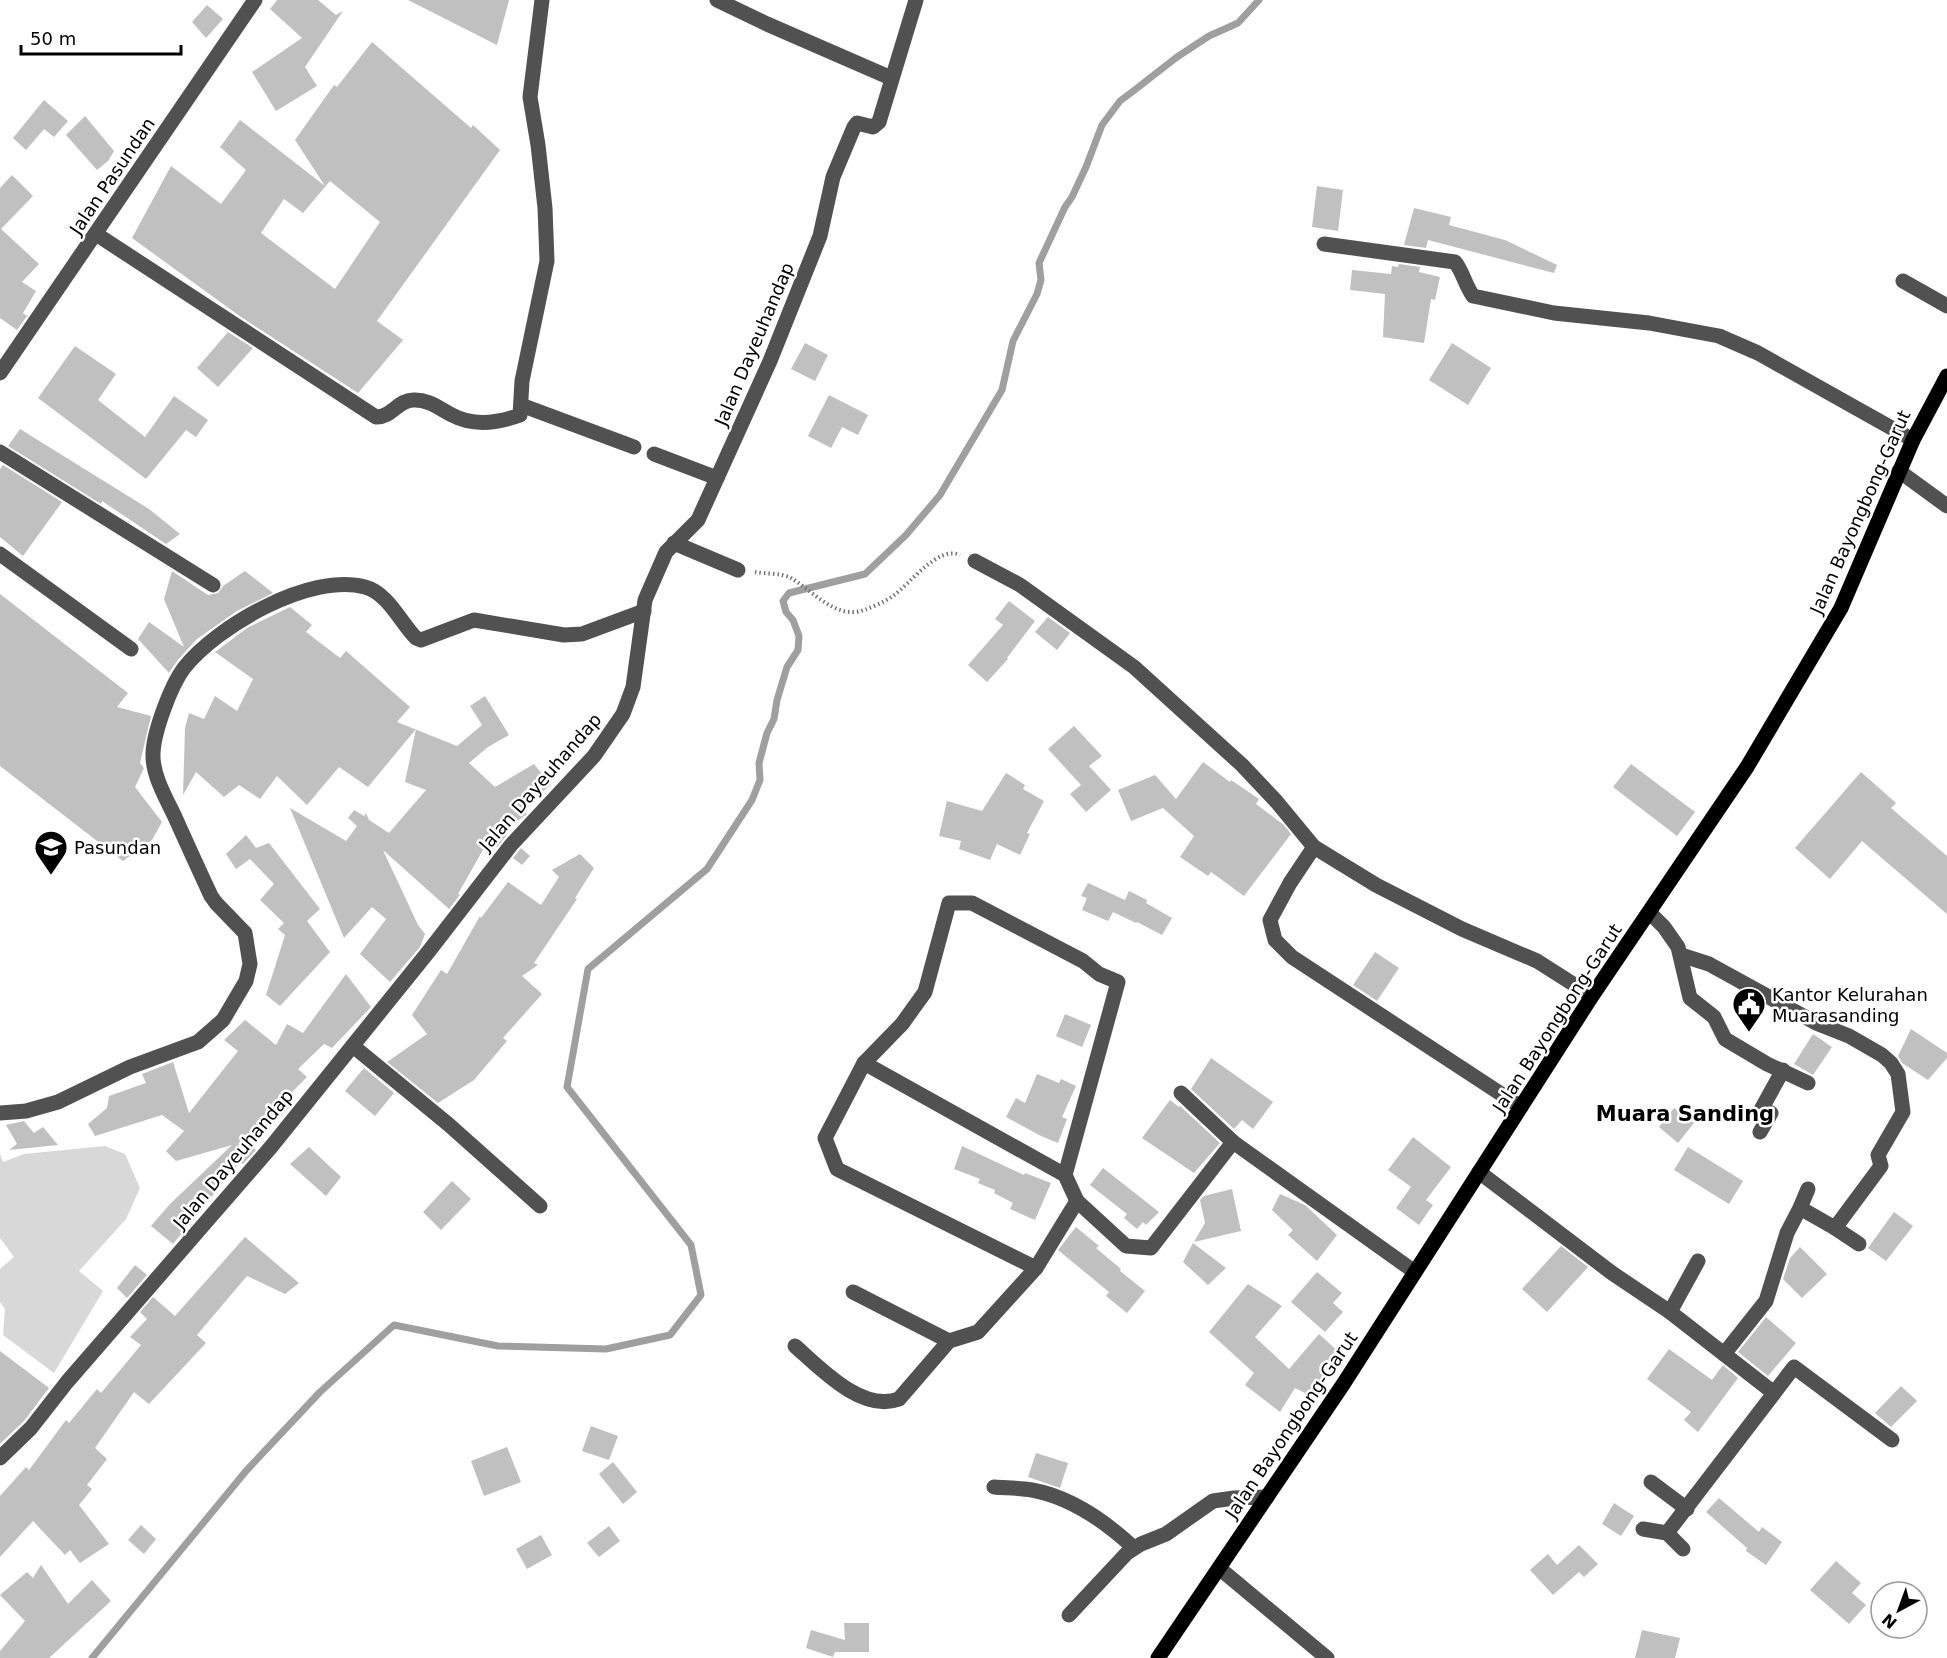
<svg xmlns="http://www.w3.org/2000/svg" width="1947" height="1658" font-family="'DejaVu Sans',sans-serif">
<rect width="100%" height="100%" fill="#fff"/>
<!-- green -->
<polygon fill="#d8d8d8" points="105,1146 125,1154 140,1188 126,1219 79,1271 103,1291 54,1373 3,1335 5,1309 0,1302 0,1269 14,1257 0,1238 0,1154 3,1162 24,1154"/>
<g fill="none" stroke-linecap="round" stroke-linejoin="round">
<!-- stream -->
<polyline stroke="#9f9f9f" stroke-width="7" points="92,1658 246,1471 320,1392 394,1325 498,1346 606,1349 670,1335 701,1295 691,1245 567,1087 588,969 707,869 752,800 760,780 759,763 767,733 774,719 777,700 787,667 798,650 799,636 793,620 786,612 783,601 789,593 865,574 906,535 940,495 1002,390 1013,341 1037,294 1041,280 1039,263 1065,207 1072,197 1086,167 1102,125 1120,101 1132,92 1177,57 1209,36 1238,23 1259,0"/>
</g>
<!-- building -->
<g fill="#c0c0c0" fill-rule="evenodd">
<polygon points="277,0 318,0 336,15 343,11 305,67 317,86 276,111 252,72 302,38 270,9"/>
<polygon points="408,0 509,0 497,45"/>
<polygon points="207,5 223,19 206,38 192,22"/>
<path d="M372,42L471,128L473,125L500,150L377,321L403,340L358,393L241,317L132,238L171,166L221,204L246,170L220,147L240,120L325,186L295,140L334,85L337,87ZM330,181L380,222L335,289L261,233L284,199L303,213Z"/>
<polygon points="44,100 68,121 54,137 44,129 26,150 13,138"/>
<polygon points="85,116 114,151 108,161 97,170 66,135"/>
<polygon points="12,175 33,196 1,229 39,264 22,282 36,291 23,313 27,316 17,330 0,318 0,188"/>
<polygon points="1317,186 1343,190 1338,231 1312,227"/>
<polygon points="1414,208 1451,217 1449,225 1505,240 1557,265 1554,273 1428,240 1426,248 1404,245"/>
<polygon points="1399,264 1420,267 1419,272 1440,277 1435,300 1431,299 1424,343 1383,337 1385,294 1350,290 1352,270 1391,274 1392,266 1398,267"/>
<polygon points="228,332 253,348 218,387 197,368"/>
<polygon points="805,343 828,355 815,381 791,369"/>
<polygon points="1452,343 1491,368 1468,405 1429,380"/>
<polygon points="75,346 116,374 98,400 145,437 174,396 208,420 196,437 186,430 146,479 38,398"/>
<polygon points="829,395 868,415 858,435 842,427 831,448 808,436"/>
<polygon points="20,429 149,509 180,534 166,544 102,501 101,504 8,446"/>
<polygon points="3,465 62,502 23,556 0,537 0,469"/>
<polygon points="172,571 208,595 218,593 223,586 245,571 273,593 237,611 197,639 177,661 169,673 138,639 149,622 184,647 164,599"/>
<polygon points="0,594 128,693 117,707 151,716 140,763 144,768 135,787 162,822 152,840 123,861 0,766"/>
<polygon points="1009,601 1035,621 1007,658 1008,659 987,682 968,665 1003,625 995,619"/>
<polygon points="290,607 312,625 306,632 340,658 346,651 410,707 397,722 457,746 482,725 470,706 485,696 509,735 488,747 469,763 495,787 534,764 551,785 521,809 527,814 503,832 507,835 497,847 488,841 458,894 460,895 449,909 383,850 418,925 425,934 420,947 390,982 360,954 386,919 372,907 344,938 290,808 346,841 357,826 348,818 354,810 364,816 366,813 369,820 389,833 426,790 405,782 416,729 368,787 339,767 307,805 277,776 260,799 239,785 224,797 196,772 183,795 185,728 189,713 204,719 215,696 237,711 253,679 215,652 247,628"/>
<polygon points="1048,617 1070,633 1057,650 1035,632"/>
<polygon points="1074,726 1102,756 1089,766 1111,790 1086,812 1070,794 1081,785 1048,749"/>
<polygon points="1203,762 1230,782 1231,780 1259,799 1256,804 1284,825 1291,834 1244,896 1211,872 1208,876 1180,857 1194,836 1163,808 1131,821 1118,790 1155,775 1176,799"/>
<polygon points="1631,764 1695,812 1677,836 1613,787"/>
<polygon points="1861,772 1896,803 1891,808 1947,856 1947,914 1862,841 1830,879 1795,848"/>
<polygon points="1006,773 1025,785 1023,789 1044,801 1027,833 1030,834 1020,855 997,844 990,860 959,849 961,841 939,836 947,801 982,811"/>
<polygon points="246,835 256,848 269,843 320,909 307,921 330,952 280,1006 266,995 285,935 278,929 284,923 260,900 274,884 250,859 236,869 226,854"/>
<polygon points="521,848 530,856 522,865 513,858"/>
<polygon points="580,854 594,868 575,898 577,899 534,963 538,965 522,976 542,994 503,1038 507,1041 474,1080 438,1103 387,1062 427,1034 412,1015 441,970 447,974 480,916 481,918 508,882 541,905 559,877 552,870"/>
<polygon points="1088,883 1125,900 1129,891 1147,900 1146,903 1172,918 1162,935 1137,922 1136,923 1113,912 1108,921 1082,910 1087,898 1081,896"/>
<polygon points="1375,952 1399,968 1377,1001 1353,985"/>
<polygon points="346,974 371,1007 332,1048 324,1044 298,1069 307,1077 285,1099 292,1104 261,1137 245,1141 256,1150 243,1164 240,1162 173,1244 151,1226 170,1204 232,1145 176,1161 166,1151 184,1131 162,1115 95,1136 88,1124 107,1108 109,1096 146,1083 142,1074 173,1062 189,1113 238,1051 224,1040 245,1020 276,1045 287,1024 303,1033"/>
<polygon points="1065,1014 1091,1025 1082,1047 1056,1036"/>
<polygon points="1911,1029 1947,1053 1947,1058 1928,1080 1902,1063 1898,1056"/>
<polygon points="1813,1034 1832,1047 1813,1075 1794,1064"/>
<polygon points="1211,1058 1273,1102 1253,1129 1242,1120 1234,1129 1191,1089"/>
<polygon points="364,1068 394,1093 375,1116 345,1091"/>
<polygon points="1037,1074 1059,1083 1061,1079 1076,1086 1062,1117 1067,1119 1058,1143 1041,1136 1006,1117 1016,1098 1025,1103"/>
<polygon points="1170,1100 1179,1107 1180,1106 1220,1143 1194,1173 1142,1138"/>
<polygon points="1674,1108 1694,1123 1678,1143 1659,1127"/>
<polygon points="24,1121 34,1133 43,1127 58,1145 9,1150 17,1144 6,1125"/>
<polygon points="1413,1137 1451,1167 1426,1200 1433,1205 1419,1225 1396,1208 1411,1187 1388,1170"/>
<polygon points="962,1146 1024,1175 1025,1173 1051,1183 1035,1220 1010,1209 1013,1203 994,1193 995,1190 978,1183 980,1179 954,1169"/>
<polygon points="309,1147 341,1177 326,1196 290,1164"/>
<polygon points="1688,1147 1743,1181 1729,1204 1674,1170"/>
<polygon points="1103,1168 1159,1212 1146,1225 1143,1222 1137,1229 1124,1218 1127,1214 1090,1185"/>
<polygon points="452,1181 471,1199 441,1230 423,1212"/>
<polygon points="1232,1189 1241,1231 1194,1242 1205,1223 1200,1200 1204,1196"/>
<polygon points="1280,1194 1305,1205 1337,1235 1317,1261 1288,1235 1293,1230 1272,1210"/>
<polygon points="1894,1212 1913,1226 1886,1261 1868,1248"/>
<polygon points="1076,1227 1099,1246 1096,1248 1121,1269 1120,1271 1145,1291 1127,1313 1106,1296 1109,1292 1058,1250"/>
<polygon points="245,1237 299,1283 285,1294 247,1276 197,1335 206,1343 149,1404 134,1392 95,1448 107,1459 87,1485 92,1489 79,1505 109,1544 80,1563 70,1550 65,1555 33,1521 0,1557 0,1496 26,1467 29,1470 66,1420 69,1423 97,1389 101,1393 141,1345 130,1337 147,1319 140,1312 153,1297 175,1316"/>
<polygon points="1193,1243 1226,1268 1208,1285 1183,1262"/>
<polygon points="1561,1246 1588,1267 1547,1312 1522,1289"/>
<polygon points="1800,1247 1827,1274 1802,1298 1783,1279 1790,1258"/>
<polygon points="135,1265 147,1275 127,1298 117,1288"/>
<polygon points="1317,1272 1342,1293 1333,1303 1343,1312 1325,1332 1291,1302"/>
<polygon points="1248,1284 1282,1306 1255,1337 1289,1369 1319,1334 1342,1355 1309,1395 1295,1388 1280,1412 1245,1385 1254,1373 1209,1332"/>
<polygon points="1766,1317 1796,1343 1768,1376 1738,1352"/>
<polygon points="1669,1349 1712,1380 1723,1365 1738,1378 1698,1432 1684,1420 1691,1412 1647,1379"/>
<polygon points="0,1351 49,1388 24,1421 0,1444"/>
<polygon points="1901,1386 1917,1401 1891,1427 1875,1413"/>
<polygon points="591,1426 618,1436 609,1460 582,1451"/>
<polygon points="507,1447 521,1482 484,1496 471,1461"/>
<polygon points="1036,1453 1068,1463 1060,1488 1028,1477"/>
<polygon points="613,1462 637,1492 623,1504 599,1474"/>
<polygon points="1719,1498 1759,1532 1762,1527 1782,1542 1766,1565 1746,1551 1747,1548 1706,1512"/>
<polygon points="1614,1503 1634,1516 1621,1536 1602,1524"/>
<polygon points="141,1525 156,1539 144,1554 128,1540"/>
<polygon points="609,1526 620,1541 599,1557 587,1543"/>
<polygon points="541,1535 552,1555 527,1569 516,1549"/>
<polygon points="1579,1545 1598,1564 1584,1577 1579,1572 1553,1595 1530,1570 1548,1554 1557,1565"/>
<polygon points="1836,1561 1861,1583 1852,1593 1866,1605 1849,1624 1810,1590"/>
<polygon points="41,1565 68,1604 92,1580 111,1601 49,1658 0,1658 0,1651 25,1621 0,1595 27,1572 33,1578"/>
<polygon points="844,1623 869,1623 869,1652 835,1652 833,1657 806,1648 811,1630 845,1640"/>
<polygon points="1642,1630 1680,1638 1675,1658 1635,1658"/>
</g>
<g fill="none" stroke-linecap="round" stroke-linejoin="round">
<!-- path -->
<path stroke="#737373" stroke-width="4" stroke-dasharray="1.5 3" stroke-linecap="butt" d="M755,572C766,574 782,573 791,578C813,591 836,620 864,610C873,607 884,602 893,596C910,584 938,545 960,555"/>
<!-- minor -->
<g stroke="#515151" stroke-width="15">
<polyline points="717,0 767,24 891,78"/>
<path d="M96,234L376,417C391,418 398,400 413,400C428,399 440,409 452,415C474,427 498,423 520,415L522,381L547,261L545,208L538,145L530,97L542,0"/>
<path d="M1324,244L1455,262C1463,272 1465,285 1473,296L1554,313L1649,323L1719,336L1758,353L1913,440"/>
<polyline points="1903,281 1947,306"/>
<polyline points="0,373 255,0"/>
<polyline points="521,405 634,447"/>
<polyline points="0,452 213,585"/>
<polyline points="654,454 717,478"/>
<polyline points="1899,471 1947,506"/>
<polyline points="674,543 738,570"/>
<polyline points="0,554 131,649"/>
<polyline points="975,561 1020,585 1134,667 1242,765 1276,801 1314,847 1376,885 1462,929 1537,961 1592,996"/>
<polyline points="1314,847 1290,883 1270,920 1275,940 1292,957 1521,1107"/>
<polyline points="1650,913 1664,927 1678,947 1690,998 1714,1017 1725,1039 1767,1064 1808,1083"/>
<polyline points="1681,955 1709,964 1816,1023 1849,1036 1882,1055 1891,1063 1898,1074 1903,1112 1878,1155 1881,1166 1835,1228 1800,1208 1787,1233 1766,1301 1724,1354"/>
<polyline points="353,1046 448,1124 540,1206"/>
<polyline points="864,1063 1065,1175 1077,1201 1126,1246 1151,1248 1233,1142"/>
<polyline points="1181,1093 1233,1142 1415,1272"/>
<path d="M0,1113L26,1111L58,1102L130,1067L198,1042L223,1020L246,981L250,964L245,933L216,903L211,896C199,870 187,844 175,817C166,798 152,775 153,753C154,731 171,685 184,668C217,626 311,572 365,587C388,593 401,623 416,638L421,640L474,620L564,635L582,634L644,611"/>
<polyline points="1760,1132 1771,1113 1762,1108 1783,1070"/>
<polyline points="1479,1172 1612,1273 1670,1312 1774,1393"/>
<polyline points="1800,1208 1808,1189"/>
<polyline points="1835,1228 1859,1244"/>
<polyline points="1036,1268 837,1169 825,1138 864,1063 902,1024 925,992 949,903 972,903 1083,961 1099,974 1118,982 1065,1175"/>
<polyline points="853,1292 949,1341"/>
<polyline points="1670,1312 1698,1261"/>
<path d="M795,1346C820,1368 862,1413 899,1399L949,1341L978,1332L1036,1268L1077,1201"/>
<polyline points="0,1458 31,1428 67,1382 271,1147 429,951 511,845 594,756 623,714 633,687 645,600 666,552 698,520 770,361 820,236 833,177 854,127 857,123 873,127 879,122 916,0"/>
<polyline points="1651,1482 1687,1509"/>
<path d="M994,1487C1006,1488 1019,1488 1032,1490C1071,1497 1106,1522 1134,1548"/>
<polyline points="1643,1529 1667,1533"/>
<polyline points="1683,1549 1667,1533 1794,1367 1892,1440"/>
<polyline points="1219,1568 1327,1658"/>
<polyline points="1069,1615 1127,1553 1141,1544 1166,1534 1213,1501 1234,1498 1267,1497"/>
</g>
<!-- major -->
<polyline stroke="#000" stroke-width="15" points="1158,1658 1344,1383 1592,996 1747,767 1841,608 1913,440 1947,376"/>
</g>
<!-- icons -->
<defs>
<g id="school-pin" transform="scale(1.725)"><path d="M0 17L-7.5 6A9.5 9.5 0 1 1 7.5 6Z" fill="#000" stroke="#fff"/><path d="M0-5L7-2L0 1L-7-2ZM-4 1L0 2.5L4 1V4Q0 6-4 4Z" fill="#fff"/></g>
<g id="civic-pin" transform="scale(1.725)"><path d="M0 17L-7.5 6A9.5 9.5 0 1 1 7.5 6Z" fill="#000" stroke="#fff"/><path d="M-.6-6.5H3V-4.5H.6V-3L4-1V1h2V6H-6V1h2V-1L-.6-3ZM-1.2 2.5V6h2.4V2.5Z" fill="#fff"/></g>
</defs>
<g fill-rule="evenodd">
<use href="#school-pin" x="51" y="847"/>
<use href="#civic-pin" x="1749" y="1004"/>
</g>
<g text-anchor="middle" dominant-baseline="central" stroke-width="5" stroke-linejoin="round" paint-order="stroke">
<!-- street labels -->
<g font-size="18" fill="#000" stroke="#fff">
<text transform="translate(112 176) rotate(-56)">Jalan Pasundan</text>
<text transform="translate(754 344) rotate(-67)">Jalan Dayeuhandap</text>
<text transform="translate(1860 512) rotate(-66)">Jalan Bayongbong-Garut</text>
<text transform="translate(540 782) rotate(-49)">Jalan Dayeuhandap</text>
<text transform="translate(1557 1018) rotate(-57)">Jalan Bayongbong-Garut</text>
<text transform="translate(233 1159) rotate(-50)">Jalan Dayeuhandap</text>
<text transform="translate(1291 1425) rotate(-56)">Jalan Bayongbong-Garut</text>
</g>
<!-- poi labels -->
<g font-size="18" fill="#000" stroke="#fff" text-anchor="start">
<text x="74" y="847">Pasundan</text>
<text x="1772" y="994">Kantor Kelurahan<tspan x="1772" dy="21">Muarasanding</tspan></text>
</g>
<!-- quarter labels -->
<g font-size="21" font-weight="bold" fill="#000" stroke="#fff">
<text x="1685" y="1114">Muara Sanding</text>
</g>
</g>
<!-- north arrow -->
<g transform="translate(1899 1610) rotate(221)"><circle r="28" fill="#ffffff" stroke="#999999" stroke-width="1.5"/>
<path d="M0-4.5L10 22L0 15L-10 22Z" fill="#000000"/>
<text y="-9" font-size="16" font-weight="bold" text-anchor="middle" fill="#000000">N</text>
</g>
<!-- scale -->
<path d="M21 45v9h160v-9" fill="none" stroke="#000000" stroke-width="3"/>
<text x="30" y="45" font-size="18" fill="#000000" stroke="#ffffff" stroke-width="4.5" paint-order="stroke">50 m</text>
</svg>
